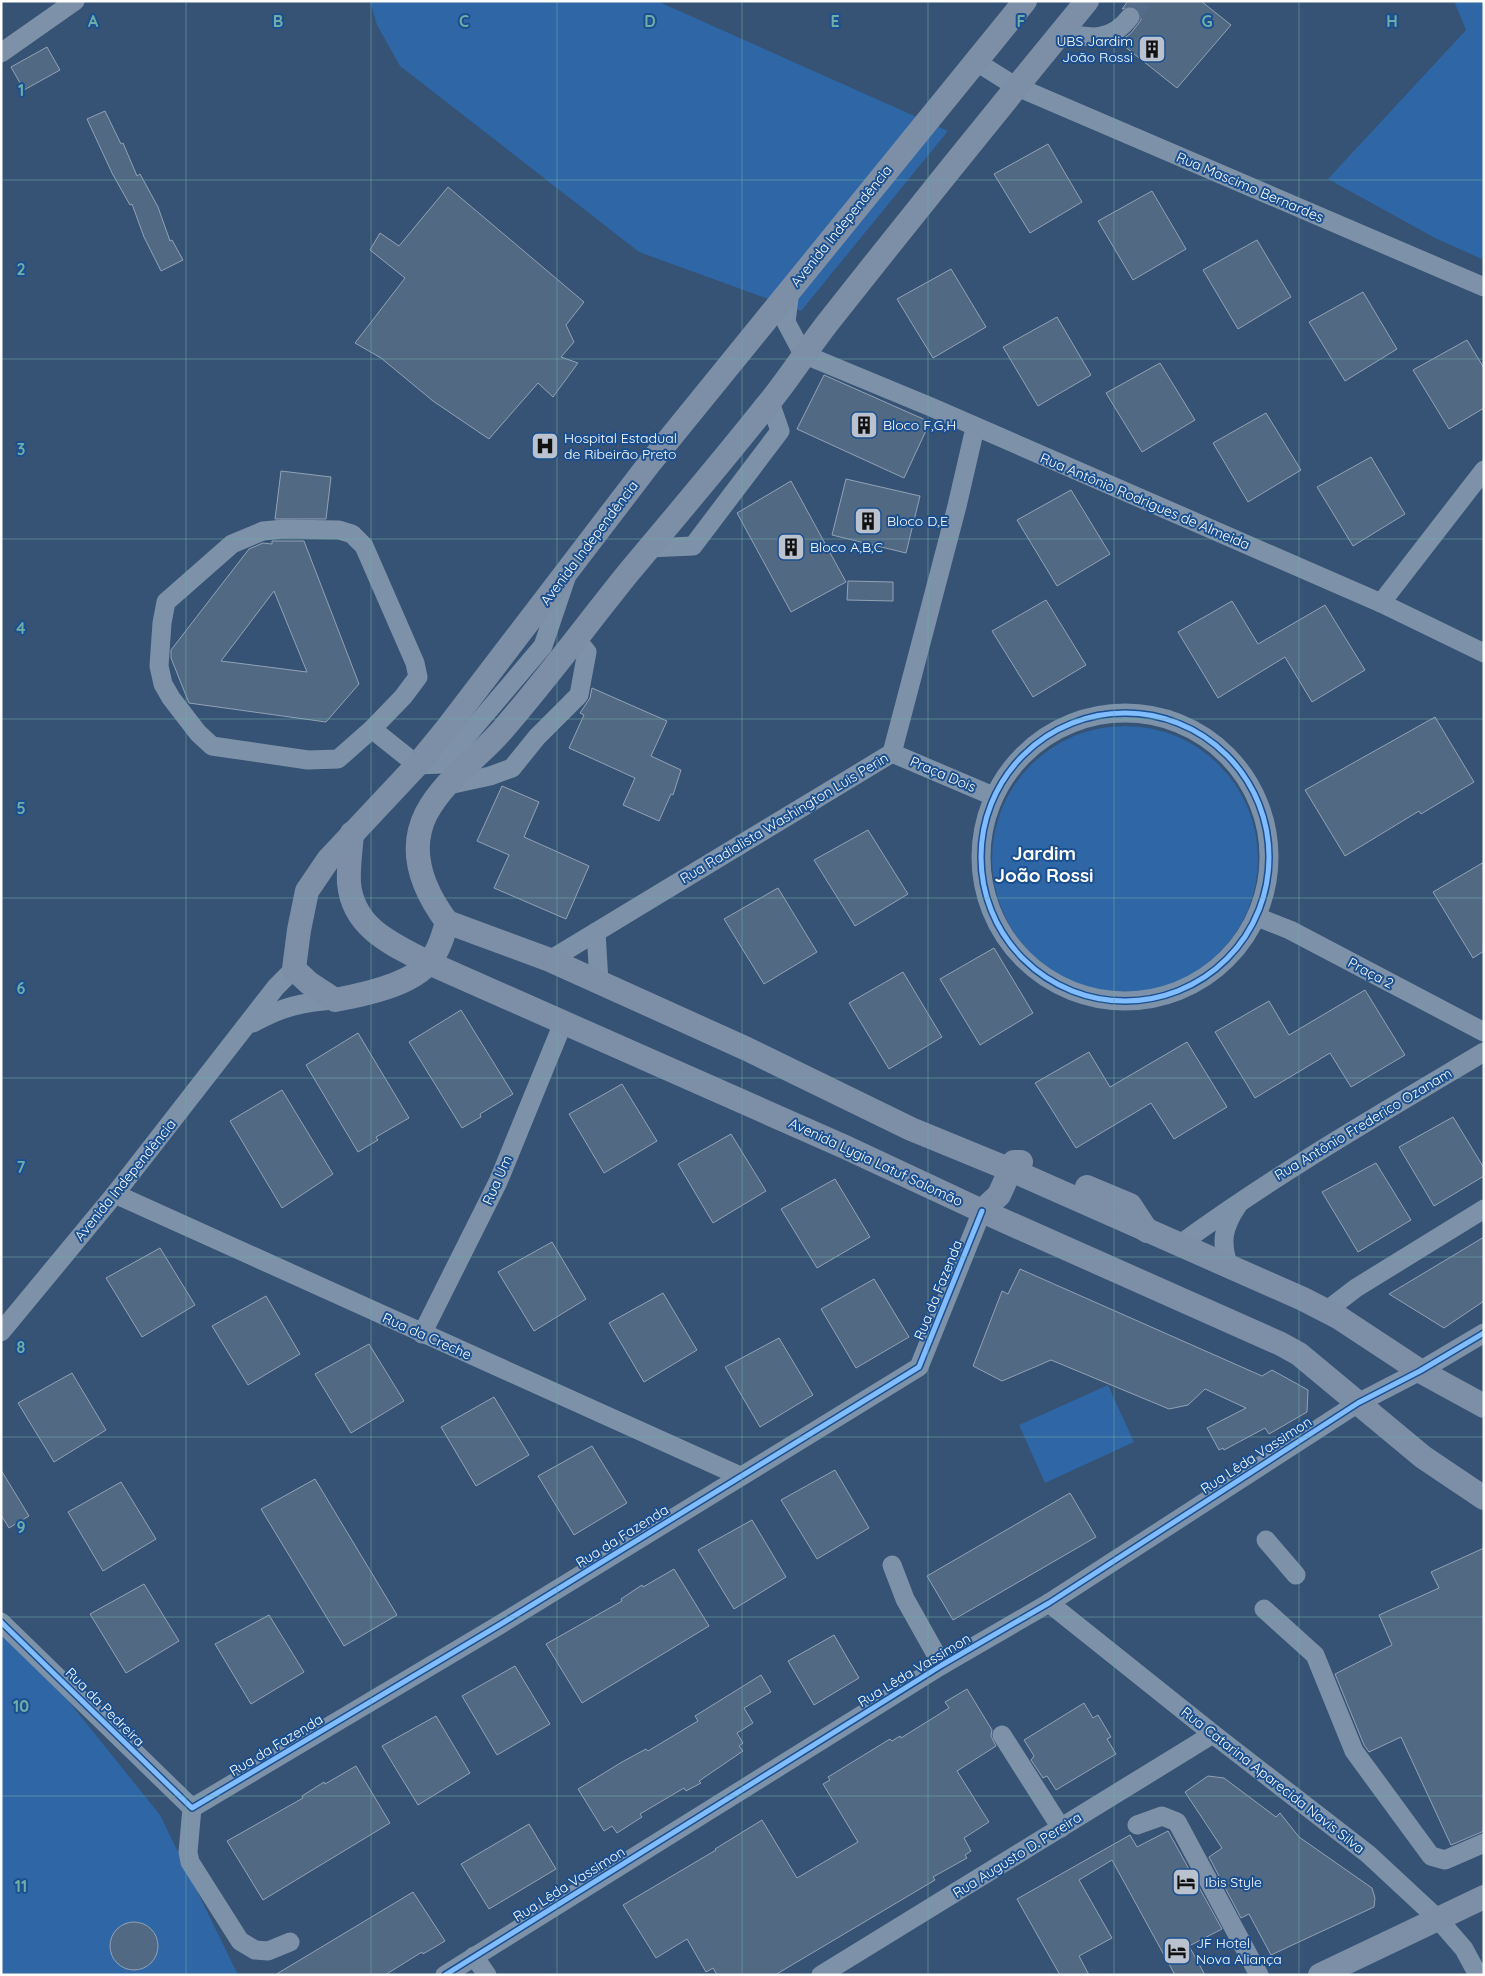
<svg xmlns="http://www.w3.org/2000/svg" width="1485" height="1976" font-family="Quicksand,sans-serif">
<rect width="100%" height="100%" fill="#365274"/>
<!-- green -->
<g fill="#2f66a5">
<polygon points="370,1 657,1 948,131 801,311 639,252 400,66 377,25"/>
<polygon points="1454,1 1484,1 1484,260 1435,238 1328,179 1466,30"/>
<circle cx="1125" cy="859" r="133"/>
<polygon points="1108,1385 1134,1442 1045,1483 1019,1425"/>
<polygon points="1,1617 160,1815 238,1975 1,1975"/>
</g>
<!-- building -->
<g fill="#526984" stroke="#92a2b6" fill-rule="evenodd">
<polygon points="1128,1 1201,1 1231,25 1177,88 1119,42 1131,33 1141,20 1140,13 1137,8 1132,6 1122,9"/>
<polygon points="47,47 60,70 24,90 11,67"/>
<polygon points="105,111 121,144 123,143 137,176 140,174 158,207 170,241 172,240 183,260 161,271 144,237 132,204 130,205 112,173 87,119"/>
<polygon points="1048,144 1082,202 1030,233 994,174"/>
<polygon points="448,187 584,302 566,325 574,342 561,357 578,363 553,397 538,383 489,439 433,401 381,358 355,343 405,278 370,250 380,233 399,246"/>
<polygon points="1152,191 1186,249 1133,280 1098,221"/>
<polygon points="1257,240 1291,297 1238,329 1203,270"/>
<polygon points="951,269 986,327 933,358 897,299"/>
<polygon points="1363,292 1397,349 1345,381 1309,322"/>
<polygon points="1057,317 1091,375 1038,406 1003,347"/>
<polygon points="1467,340 1484,368 1484,408 1449,429 1413,370"/>
<polygon points="1160,363 1195,420 1142,452 1106,393"/>
<polygon points="824,375 930,422 904,478 797,429"/>
<polygon points="1266,413 1301,470 1248,502 1213,443"/>
<polygon points="1371,457 1405,514 1353,546 1317,487"/>
<polygon points="281,471 331,477 326,519 275,519"/>
<polygon points="846,479 920,496 906,553 832,535"/>
<polygon points="791,481 846,582 791,612 737,513"/>
<polygon points="1071,490 1110,554 1057,586 1017,520"/>
<path d="M272,541H304L359,684L326,722L189,703L171,658V650L249,549L263,543L272,544ZM274,591L307,672L221,661Z"/>
<polygon points="848,581 893,582 893,601 847,600"/>
<polygon points="1046,600 1086,665 1033,697 992,631"/>
<polygon points="1232,601 1258,644 1325,605 1365,670 1312,702 1285,657 1218,698 1178,632"/>
<polygon points="592,688 667,721 651,756 681,770 673,795 671,794 659,821 623,805 635,778 569,748 584,715 580,713 590,698"/>
<polygon points="1435,717 1474,782 1421,814 1419,811 1345,856 1305,790"/>
<polygon points="502,786 539,802 524,837 589,866 566,919 494,888 509,855 477,841"/>
<polygon points="868,830 908,894 855,926 814,860"/>
<polygon points="1484,862 1484,951 1473,958 1433,892"/>
<polygon points="778,888 817,952 764,984 724,919"/>
<polygon points="994,948 1033,1013 980,1045 940,979"/>
<polygon points="903,972 942,1037 889,1069 849,1003"/>
<polygon points="1365,990 1405,1055 1351,1087 1330,1053 1255,1098 1215,1032 1269,1001 1289,1035"/>
<polygon points="461,1010 513,1094 480,1114 481,1117 462,1128 409,1042"/>
<polygon points="358,1033 409,1118 376,1137 378,1140 358,1152 306,1065"/>
<polygon points="1187,1042 1227,1107 1174,1139 1151,1103 1076,1148 1035,1083 1089,1052 1110,1087"/>
<polygon points="622,1084 657,1141 604,1173 569,1114"/>
<polygon points="282,1090 333,1174 282,1208 230,1121"/>
<polygon points="1453,1117 1484,1168 1484,1176 1434,1206 1399,1147"/>
<polygon points="731,1134 766,1191 713,1223 678,1164"/>
<polygon points="1376,1163 1411,1220 1358,1252 1322,1192"/>
<polygon points="835,1179 870,1237 817,1268 781,1209"/>
<polygon points="1484,1237 1484,1301 1444,1328 1389,1294"/>
<polygon points="552,1242 586,1299 534,1331 498,1272"/>
<polygon points="160,1248 195,1305 142,1337 106,1278"/>
<polygon points="1020,1269 1262,1376 1272,1370 1308,1390 1307,1412 1269,1434 1265,1428 1224,1450 1223,1448 1219,1450 1207,1428 1246,1408 1205,1389 1188,1405 1169,1409 1051,1360 1002,1381 973,1366 1002,1291 1008,1294"/>
<polygon points="874,1279 909,1337 856,1368 821,1309"/>
<polygon points="663,1293 697,1350 644,1382 609,1323"/>
<polygon points="266,1296 300,1354 248,1385 212,1326"/>
<polygon points="779,1338 813,1395 760,1427 725,1367"/>
<polygon points="369,1344 404,1401 351,1433 315,1374"/>
<polygon points="72,1373 106,1430 54,1462 18,1403"/>
<polygon points="494,1397 529,1455 476,1486 441,1427"/>
<polygon points="592,1446 627,1503 574,1535 538,1476"/>
<polygon points="1,1470 29,1516 9,1528 1,1515"/>
<polygon points="835,1470 869,1528 817,1559 781,1500"/>
<polygon points="315,1479 397,1615 344,1646 261,1509"/>
<polygon points="121,1482 156,1539 103,1571 68,1512"/>
<polygon points="1070,1493 1096,1537 953,1620 927,1576"/>
<polygon points="752,1520 786,1577 734,1609 698,1550"/>
<polygon points="1484,1548 1484,1831 1451,1845 1401,1737 1369,1752 1364,1745 1335,1674 1392,1645 1379,1615 1439,1588 1431,1572"/>
<polygon points="674,1569 709,1626 582,1703 546,1644 622,1601 621,1599 642,1585 643,1587"/>
<polygon points="144,1584 179,1641 126,1673 90,1614"/>
<polygon points="269,1615 304,1672 251,1704 215,1644"/>
<polygon points="834,1635 859,1678 814,1705 788,1661"/>
<polygon points="515,1666 550,1724 497,1755 462,1696"/>
<polygon points="761,1675 771,1692 744,1708 753,1723 737,1733 743,1743 739,1746 743,1751 699,1781 701,1783 686,1791 684,1788 640,1814 642,1817 617,1833 612,1826 604,1831 578,1789 622,1762 646,1749 648,1751 698,1721 695,1716"/>
<polygon points="967,1689 992,1730 991,1736 996,1746 957,1771 989,1822 964,1838 971,1851 965,1855 967,1858 933,1877 935,1880 775,1975 717,1975 713,1968 706,1972 687,1939 656,1958 623,1905 716,1850 715,1849 762,1820 797,1878 858,1842 823,1784 830,1780 828,1777 890,1739 892,1741 900,1736 901,1738 949,1708 945,1702"/>
<polygon points="1084,1703 1093,1718 1098,1715 1111,1737 1107,1739 1116,1754 1056,1790 1047,1776 1043,1778 1031,1760 1034,1756 1024,1740"/>
<polygon points="436,1716 470,1773 418,1805 382,1746"/>
<polygon points="356,1766 390,1823 263,1900 227,1841 303,1798 302,1796 324,1782 325,1784"/>
<polygon points="1208,1776 1224,1778 1276,1817 1280,1813 1299,1837 1372,1888 1375,1898 1374,1907 1271,1955 1249,1914 1241,1918 1209,1857 1222,1848 1185,1792"/>
<polygon points="529,1824 556,1869 489,1909 461,1864"/>
<polygon points="1168,1831 1222,1929 1189,1946 1205,1975 1175,1975 1112,1860 1079,1880 1112,1938 1079,1956 1089,1975 1060,1975 1017,1899 1130,1835 1137,1847"/>
<polygon points="413,1892 445,1941 423,1954 422,1952 385,1975 275,1975"/>
<circle cx="134" cy="1946" r="24"/>
</g>
<g fill="none" stroke-linecap="round" stroke-linejoin="round">
<!-- minor-tunnel -->
<polyline stroke="#546c89" stroke-width="19" stroke-dasharray="19 9" stroke-linecap="butt" points="1130,17 1142,1"/>
<!-- minor -->
<g stroke="#7d92a8" stroke-width="19">
<path d="M1062,32C1090,39 1111,42 1130,17"/>
<polyline points="1,53 75,1"/>
<polyline points="975,61 1015,86 1484,287"/>
<polyline points="790,290 786,322 803,354 931,407 1381,603 1484,653"/>
<polyline points="649,548 693,546 780,431 770,402"/>
<polyline points="1381,603 1484,470"/>
<circle cx="1125" cy="857" r="144"/>
<polyline points="372,729 338,759 308,760 212,746 198,733 171,698 163,684 159,666 162,623 166,602 232,544 263,531 284,529 339,530 352,534 364,546 415,663 418,677 403,697 372,729 417,765 443,764 543,646 566,578"/>
<polyline points="892,753 993,796"/>
<polyline points="444,786 490,776 512,768 537,737 579,695 587,652 575,638"/>
<polyline points="1257,917 1290,930 1484,1032"/>
<polyline points="596,932 599,982"/>
<polyline points="550,960 892,753 957,506 975,428"/>
<path d="M253,1023C282,1007 302,1002 335,1000"/>
<polyline points="115,1194 740,1476"/>
<path d="M1179,1245C1276,1174 1380,1114 1484,1052"/>
<path d="M1229,1267C1220,1242 1223,1227 1238,1205"/>
<polyline points="1326,1311 1356,1288 1484,1209"/>
<polyline points="1,1332 115,1194 276,987 294,969"/>
<polyline points="422,1334 498,1182 563,1023"/>
<polyline points="1266,1540 1296,1575"/>
<polyline points="892,1565 905,1599 942,1665"/>
<polyline points="1049,1603 1213,1734 1368,1854 1438,1919 1464,1949 1478,1975"/>
<polyline points="1264,1609 1315,1655 1354,1751 1431,1856 1445,1860 1484,1843"/>
<polyline points="1,1622 192,1808"/>
<polyline points="1002,1735 1061,1828"/>
<polyline points="192,1808 501,1624 919,1367 982,1211"/>
<polyline points="192,1808 188,1852 190,1862 240,1941 255,1950 268,1951 290,1942"/>
<polyline points="1137,1825 1162,1816 1177,1822 1259,1975"/>
<polyline points="474,1956 487,1975"/>
<polyline points="445,1975 942,1665 1049,1603 1358,1403 1420,1371 1484,1333"/>
<polyline points="821,1975 1213,1734"/>
</g>
<!-- major -->
<g stroke="#7d8ea7" stroke-width="24">
<path d="M352,833C351,849 348,867 349,883C353,929 394,945 429,963L845,1147L982,1211L1281,1344L1299,1354L1423,1457L1484,1498"/>
<path d="M447,922C443,936 439,950 430,961C413,985 362,995 335,1000L309,983L294,969L299,930L307,891L328,860L417,765L448,727L649,464L1025,1"/>
<path d="M447,922C424,891 407,852 426,814C445,778 479,758 504,728C548,677 587,624 629,572C675,517 722,462 767,405C788,380 806,351 826,325C912,216 999,108 1087,1"/>
<polyline points="447,922 550,960 747,1049 911,1129 1011,1170 1303,1299 1338,1317 1420,1371 1484,1406"/>
<polyline points="1087,1187 1130,1205 1147,1231"/>
<polyline points="982,1211 999,1195 1014,1162 1021,1162"/>
<polyline points="1320,1975 1484,1897"/>
</g>
<!-- cycleway casing -->
<g stroke="#1b4f8f" stroke-width="8">
<g id="cycleway">
<circle cx="1125" cy="857" r="144"/>
<polyline points="1,1622 192,1808 501,1624 919,1367 982,1211"/>
<polyline points="445,1975 942,1665 1049,1603 1358,1403 1420,1371 1484,1333"/>
</g>
</g>
<!-- cycleway -->
<use href="#cycleway" stroke="#80bcff" stroke-width="5"/>
</g>
<!-- grid -->
<path fill="none" stroke="#6fada8" stroke-width="1" stroke-opacity="0.55" d="M186,1V1975M371,1V1975M557,1V1975M742,1V1975M928,1V1975M1114,1V1975M1299,1V1975M1,180H1484M1,359H1484M1,539H1484M1,719H1484M1,898H1484M1,1078H1484M1,1257H1484M1,1437H1484M1,1617H1484M1,1796H1484"/>
<!-- icons -->
<defs>
<g id="building-square" transform="scale(1.4375)"><rect x="-9" y="-9" width="18" height="18" rx="4" fill="#b9c2ce" stroke="#1b4f8f"/><path d="M-4-6H4V6H1V3H-1V6H-4ZM-2.5-4.3h1.7v1.8h-1.7ZM.8-4.3h1.7v1.8H.8ZM-2.5-1h1.7V.8h-1.7ZM.8-1h1.7V.8H.8Z" fill="#111"/></g>
<g id="hospital-square" transform="scale(1.4375)"><rect x="-9" y="-9" width="18" height="18" rx="4" fill="#b9c2ce" stroke="#1b4f8f"/><path d="M-5-5h3v3.5h4V-5h3V5h-3V1.5h-4V5h-3Z" fill="#111"/></g>
<g id="hotel-square" transform="scale(1.4375)"><rect x="-9" y="-9" width="18" height="18" rx="4" fill="#b9c2ce" stroke="#1b4f8f"/><path d="M-6-4.5h1.5V1H6V5H4.5V3h-9V5H-6ZM-4 0a1.8 1.8 0 1 1 3.6 0ZM.5 0V-2.5h3Q6-2.5 6 0Z" fill="#111"/></g>
</defs>
<g fill-rule="evenodd">
<use href="#building-square" x="1152" y="49"/>
<use href="#building-square" x="864" y="425"/>
<use href="#hospital-square" x="545" y="446"/>
<use href="#building-square" x="868" y="521"/>
<use href="#building-square" x="791" y="547"/>
<use href="#hotel-square" x="1186" y="1882"/>
<use href="#hotel-square" x="1177" y="1951"/>
</g>
<g text-anchor="middle" dominant-baseline="central" stroke-width="4" stroke-linejoin="round" paint-order="stroke">
<!-- poi labels -->
<g font-size="14" fill="#fff" stroke="#1b4f8f" text-anchor="start">
<text x="1133" y="41" text-anchor="end">UBS Jardim<tspan x="1133" dy="16">João Rossi</tspan></text>
<text x="883" y="425">Bloco F,G,H</text>
<text x="564" y="438">Hospital Estadual<tspan x="564" dy="16">de Ribeirão Preto</tspan></text>
<text x="887" y="521">Bloco D,E</text>
<text x="810" y="547">Bloco A,B,C</text>
<text x="1205" y="1882">Ibis Style</text>
<text x="1196" y="1943">JF Hotel<tspan x="1196" dy="16">Nova Aliança</tspan></text>
</g>
<!-- street labels -->
<g font-size="14" fill="#fff" stroke="#1b4f8f">
<text transform="translate(1250 187) rotate(23)">Rua Mascimo Bernardes</text>
<text transform="translate(841 226) rotate(-51)">Avenida Independência</text>
<text transform="translate(1145 501) rotate(23)">Rua Antônio Rodrigues de Almeida</text>
<text transform="translate(589 543) rotate(-53)">Avenida Independência</text>
<text transform="translate(943 774) rotate(23)">Praça Dois</text>
<text transform="translate(784 818) rotate(-31)">Rua Radialista Washington Luis Perin</text>
<text transform="translate(1371 973) rotate(28)">Praça 2</text>
<text transform="translate(1363 1124) rotate(-31)">Rua Antônio Frederico Ozanam</text>
<text transform="translate(876 1162) rotate(25)">Avenida Lygia Latuf Salomão</text>
<text transform="translate(125 1180) rotate(-51)">Avenida Independência</text>
<text transform="translate(497 1180) rotate(-66)">Rua Um</text>
<text transform="translate(938 1290) rotate(-68)">Rua da Fazenda</text>
<text transform="translate(427 1336) rotate(24)">Rua da Creche</text>
<text transform="translate(1256 1455) rotate(-33)">Rua Lêda Vassimon</text>
<text transform="translate(622 1536) rotate(-32)">Rua da Fazenda</text>
<text transform="translate(914 1670) rotate(-31)">Rua Lêda Vassimon</text>
<text transform="translate(105 1707) rotate(45)">Rua da Pedreira</text>
<text transform="translate(276 1745) rotate(-31)">Rua da Fazenda</text>
<text transform="translate(1273 1780) rotate(38)">Rua Catarina Aparecida Navis Silva</text>
<text transform="translate(1017 1855) rotate(-32)">Rua Augusto D. Pereira</text>
<text transform="translate(569 1884) rotate(-32)">Rua Lêda Vassimon</text>
</g>
<!-- district labels -->
<g font-size="19" font-weight="bold" fill="#fff" stroke="#1b4f8f">
<text x="1044" y="853">Jardim<tspan x="1044" dy="22">João Rossi</tspan></text>
</g>
</g>
<g font-size="16" text-anchor="middle" font-weight="bold" fill="#6fada8" stroke="#1b4f8f" stroke-width="4" stroke-linejoin="round" paint-order="stroke">
<text x="93" y="27">A</text>
<text x="278" y="27">B</text>
<text x="464" y="27">C</text>
<text x="650" y="27">D</text>
<text x="835" y="27">E</text>
<text x="1021" y="27">F</text>
<text x="1207" y="27">G</text>
<text x="1392" y="27">H</text>
<text x="21" y="96">1</text>
<text x="21" y="275">2</text>
<text x="21" y="455">3</text>
<text x="21" y="634">4</text>
<text x="21" y="814">5</text>
<text x="21" y="994">6</text>
<text x="21" y="1173">7</text>
<text x="21" y="1353">8</text>
<text x="21" y="1533">9</text>
<text x="21" y="1712">10</text>
<text x="21" y="1892">11</text>
</g>
<!-- border -->
<rect width="1485" height="1976" fill="none" stroke="#ffffff" stroke-width="5"/>
</svg>
